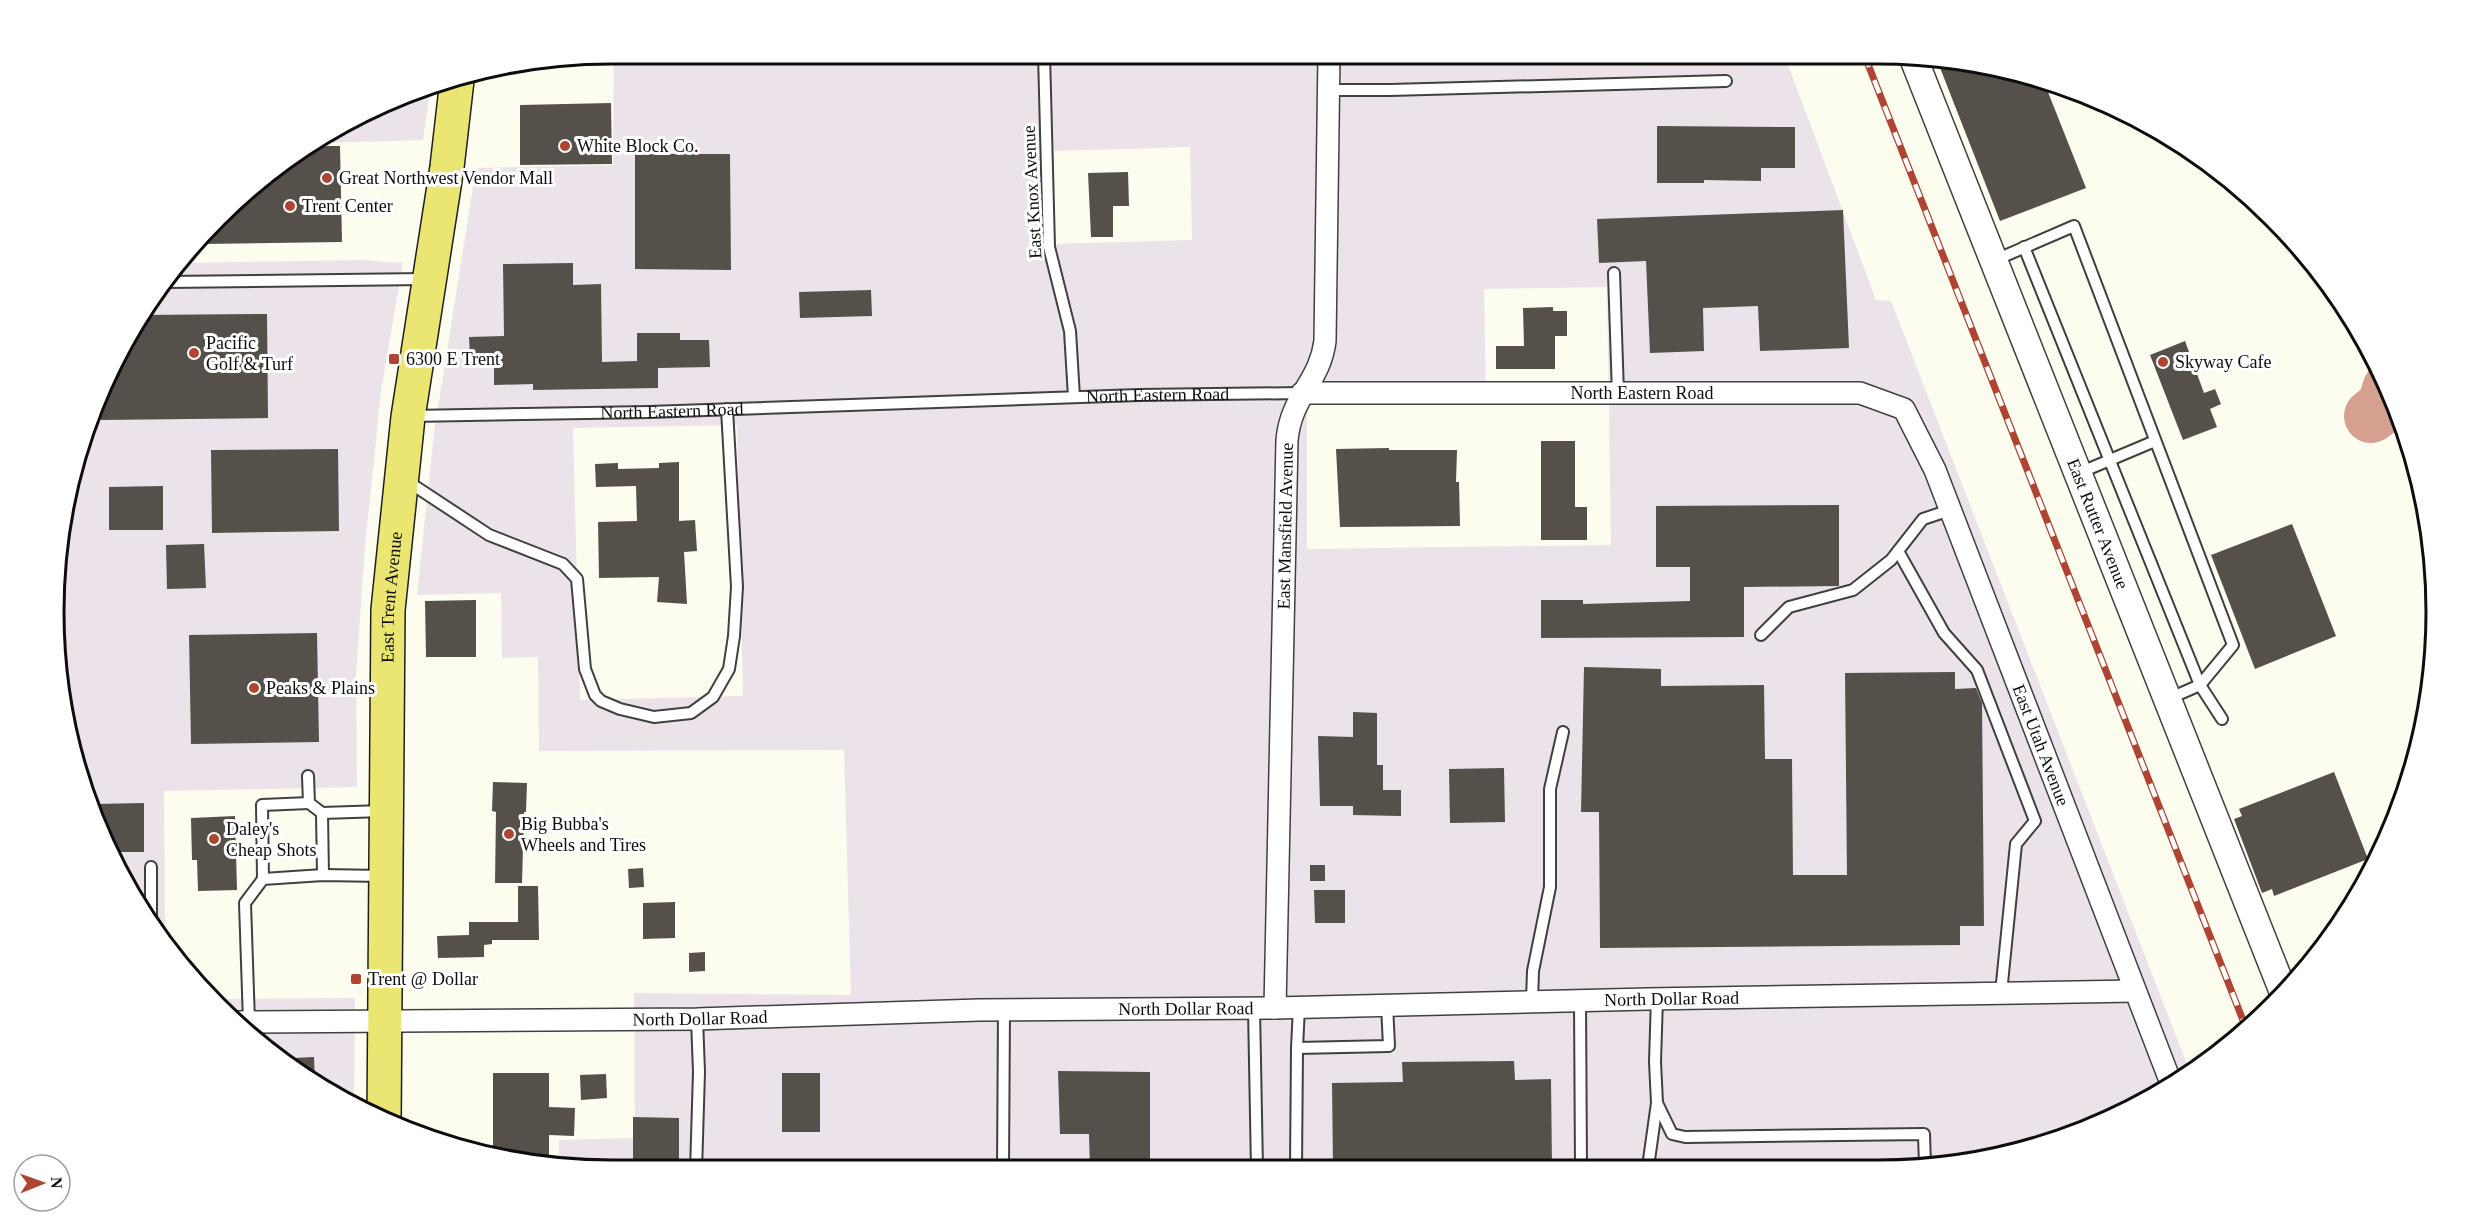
<svg xmlns="http://www.w3.org/2000/svg" width="2491" height="1225" font-family="Georgia,serif">
<rect width="100%" height="100%" fill="#fdfdef"/>
<!-- industrial -->
<g fill="#ebe2ea" fill-rule="evenodd">
<path d="M614,54H1784L1876,300L1891,301L2190,1072L2093,1128L1952,1166L612,1171L559,1166V1140L635,1138L634,993L851,995L844,750L539,751L538,657L502,658L501,593L417,595L434,433L476,168L613,165ZM1190,147L1192,240L1054,244L1052,151ZM1607,287L1611,545L1307,549V404L1486,403L1484,289ZM737,425L743,696L580,700L573,428Z"/>
<polygon points="431,85 423,140 322,143"/>
<polygon points="359,260 403,263 381,391 365,547 356,676 357,787 164,791 165,934 112,860 59,685 65,503 96,399 148,303 185,263"/>
<polygon points="355,998 354,1105 302,1077 218,1008 211,999"/>
</g>
<g fill="none" stroke-linecap="round" stroke-linejoin="round">
<!-- taxiway -->
<polyline stroke="#d6a090" stroke-width="54" points="2371,416 2384,406 2389,389"/>
</g>
<!-- building -->
<g fill="#55504a">
<polygon points="1937,60 1988,65 2044,82 2086,188 2000,221"/>
<polygon points="611,103 612,164 520,165 520,105"/>
<polygon points="1657,126 1795,127 1795,168 1761,168 1761,181 1704,180 1704,183 1657,183"/>
<polygon points="316,146 340,146 342,242 202,244 272,170"/>
<polygon points="635,154 730,154 731,270 635,269"/>
<polygon points="1128,172 1129,206 1113,206 1113,237 1091,237 1088,173"/>
<polygon points="1843,210 1849,348 1760,351 1758,306 1703,308 1704,351 1650,353 1646,261 1599,263 1597,219"/>
<polygon points="573,263 573,285 601,284 602,362 637,361 637,333 680,333 680,340 709,340 710,367 658,368 658,388 533,390 533,384 494,385 494,357 470,357 469,337 504,336 503,264"/>
<polygon points="871,290 872,316 800,318 799,292"/>
<polygon points="1553,307 1553,311 1567,311 1567,336 1555,336 1555,369 1496,369 1496,346 1524,346 1523,308"/>
<polygon points="267,314 268,418 101,420 101,391 141,315"/>
<polygon points="2185,341 2204,393 2215,389 2221,404 2210,409 2217,427 2183,440 2150,355"/>
<polygon points="1541,441 1575,441 1575,507 1587,507 1587,540 1541,540"/>
<polygon points="1389,448 1389,450 1457,450 1456,482 1459,482 1460,526 1340,527 1336,449"/>
<polygon points="338,449 339,531 212,533 211,450"/>
<polygon points="679,462 679,521 695,520 697,551 684,552 687,604 657,602 659,577 599,578 598,522 637,521 636,486 596,487 595,464 618,463 618,469 659,468 659,463"/>
<polygon points="163,486 163,530 109,530 109,487"/>
<polygon points="1839,505 1839,586 1744,587 1744,637 1541,638 1541,600 1583,600 1583,604 1690,601 1690,567 1656,567 1656,506"/>
<polygon points="2292,524 2336,636 2255,669 2211,555"/>
<polygon points="204,544 206,588 167,589 166,545"/>
<polygon points="476,600 476,657 426,657 425,601"/>
<polygon points="317,633 319,742 191,744 189,635"/>
<polygon points="1584,667 1661,669 1661,686 1764,685 1765,759 1792,759 1793,875 1847,875 1845,673 1955,672 1955,689 1976,688 1982,703 1984,926 1960,926 1960,945 1600,948 1599,812 1581,812"/>
<polygon points="1353,712 1377,713 1377,765 1383,765 1383,790 1401,790 1401,816 1353,815 1353,806 1320,806 1318,736 1353,737"/>
<polygon points="1504,768 1505,822 1450,823 1449,769"/>
<polygon points="2334,772 2368,859 2274,896 2272,889 2262,893 2234,819 2242,816 2239,809"/>
<polygon points="493,782 527,783 526,812 524,812 522,883 495,883 496,812 492,811"/>
<polygon points="144,803 144,852 109,852 95,804"/>
<polygon points="235,816 237,890 198,891 197,860 192,860 191,818"/>
<rect x="1310" y="865" width="15" height="16"/>
<polygon points="643,868 644,887 629,888 628,869"/>
<polygon points="518,886 538,886 539,940 492,940 492,944 484,945 484,957 438,958 437,936 469,935 469,922 518,922"/>
<polygon points="1314,890 1345,890 1345,923 1315,923"/>
<polygon points="675,902 675,938 643,939 643,903"/>
<polygon points="705,952 705,971 689,972 689,953"/>
<polygon points="314,1057 315,1084 294,1070 294,1058"/>
<polygon points="1514,1061 1515,1080 1551,1079 1552,1168 1333,1168 1332,1083 1403,1082 1402,1062"/>
<polygon points="1058,1071 1150,1072 1150,1169 1090,1169 1089,1134 1060,1134"/>
<polygon points="493,1073 549,1073 549,1107 575,1108 574,1136 549,1135 549,1165 493,1157"/>
<rect x="782" y="1073" width="38" height="59"/>
<polygon points="606,1074 607,1098 581,1100 580,1075"/>
<polygon points="633,1117 679,1118 679,1171 633,1171"/>
</g>
<g fill="none" stroke-linecap="round" stroke-linejoin="round">
<!-- service casing -->
<g stroke="#404040" stroke-width="14">
<g id="service">
<polyline points="1044,54 1049,247 1070,331 1074,397"/>
<polyline points="1329,90 1390,90 1726,81"/>
<polyline points="2024,247 2200,685 2222,719"/>
<polyline points="1993,261 2074,226 2233,645 2200,685 2168,699"/>
<polyline points="1614,273 1618,394"/>
<polyline points="167,282 426,279"/>
<path id="s1" d="M411,416L649,412L1139,395L1302,393"/>
<polyline points="2079,473 2155,441"/>
<polyline points="407,481 489,535 563,564 577,579 585,669 595,695 601,701 620,709 654,717 691,713 713,697 729,669 734,636 737,587 727,409"/>
<polyline points="1898,551 1944,633 1977,670 2035,821 2016,844 2001,993"/>
<polyline points="1761,635 1789,607 1853,590 1891,560 1923,519 1950,510"/>
<polyline points="308,776 309,803 322,813 383,811"/>
<polyline points="322,813 323,875"/>
<polyline points="151,867 151,915"/>
<polyline points="263,879 262,805 309,803"/>
<polyline points="1657,998 1655,1062 1657,1103 1672,1134 1685,1137 1924,1134 1925,1166"/>
<polyline points="1580,1000 1581,1168"/>
<polyline points="1532,1001 1533,971 1550,887 1550,789 1563,732"/>
<polyline points="1299,1007 1297,1048 1389,1046 1387,1005"/>
<polyline points="1254,1008 1257,1169"/>
<polyline points="249,1022 245,903 263,879 323,875 383,876"/>
<polyline points="1648,1167 1657,1103"/>
<polyline points="1296,1169 1297,1048"/>
<polyline points="1003,1170 1004,1009"/>
<polyline points="696,1171 699,1072 697,1019"/>
</g>
</g>
<!-- minor casing -->
<g stroke="#404040" stroke-width="24">
<g id="minor">
<path id="s2" d="M1302,393H1860L1904,409L1935,470L2171,1083"/>
<path id="s3" d="M1275,1008L1287,440C1291,396 1320,382 1325,341L1329,54"/>
<path id="s4" d="M236,1022L697,1019L979,1010L1275,1008L1648,999L2135,991"/>
</g>
</g>
<!-- tertiary casing -->
<g stroke="#404040" stroke-width="30">
<g id="tertiary">
<path id="s5" d="M1913,57L2283,991"/>
</g>
</g>
<!-- primary casing -->
<g stroke="#1e1e1e" stroke-width="36">
<g id="primary">
<path id="s6" d="M384,1121L388,610L408,417L447,167L457,80"/>
</g>
</g>
<!-- service -->
<use href="#service" stroke="#fff" stroke-width="10"/>
<!-- minor -->
<use href="#minor" stroke="#fff" stroke-width="21"/>
<!-- tertiary -->
<use href="#tertiary" stroke="#fff" stroke-width="27"/>
<!-- primary -->
<use href="#primary" stroke="#ebe571" stroke-width="33"/>
<!-- rail casing -->
<g stroke="#b04432" stroke-width="7">
<polyline id="rail" points="1864,54 2246,1028"/>
</g>
<!-- rail -->
<use href="#rail" stroke="#fff" stroke-width="4.5" stroke-dasharray="14" stroke-linecap="butt"/>
</g>
<!-- markers -->
<g fill="#b04432" stroke="#fff" stroke-width="2">
<circle cx="565" cy="146" r="6"/>
<circle cx="327" cy="178" r="6"/>
<circle cx="290" cy="206" r="6"/>
<circle cx="194" cy="353" r="6"/>
<rect x="388" y="353" width="12" height="12" rx="3"/>
<circle cx="2163" cy="362" r="6"/>
<circle cx="254" cy="688" r="6"/>
<circle cx="509" cy="834" r="6"/>
<circle cx="214" cy="839" r="6"/>
<rect x="350" y="973" width="12" height="12" rx="3"/>
</g>
<g text-anchor="middle" dominant-baseline="central" stroke-width="6" stroke-linejoin="round" paint-order="stroke">
<!-- poi labels -->
<g font-size="18" fill="#0d0d0d" stroke="#fff" text-anchor="start">
<text x="577" y="146">White Block Co.</text>
<text x="339" y="178">Great Northwest Vendor Mall</text>
<text x="302" y="206">Trent Center</text>
<text x="206" y="343">Pacific<tspan x="206" dy="21">Golf &amp; Turf</tspan></text>
<text x="406" y="359">6300 E Trent</text>
<text x="2175" y="362">Skyway Cafe</text>
<text x="266" y="688">Peaks &amp; Plains</text>
<text x="521" y="824">Big Bubba's<tspan x="521" dy="21">Wheels and Tires</tspan></text>
<text x="226" y="829">Daley's<tspan x="226" dy="21">Cheap Shots</tspan></text>
<text x="368" y="979">Trent @ Dollar</text>
</g>
<!-- street labels -->
<g font-size="18" fill="#0d0d0d" stroke="#fff">
<text transform="translate(1032 192) rotate(-93)">East Knox Avenue</text>
<text stroke="none"><textPath href="#s2" startOffset="340">North Eastern Road</textPath></text>
<text stroke="none"><textPath href="#s1" startOffset="747">North Eastern Road</textPath></text>
<text stroke="none"><textPath href="#s1" startOffset="261">North Eastern Road</textPath></text>
<text stroke="none"><textPath href="#s5" startOffset="502">East Rutter Avenue</textPath></text>
<text stroke="none"><textPath href="#s3" startOffset="482">East Mansfield Avenue</textPath></text>
<text stroke="none"><textPath href="#s6" startOffset="524">East Trent Avenue</textPath></text>
<text stroke="none"><textPath href="#s2" startOffset="968">East Utah Avenue</textPath></text>
<text stroke="none"><textPath href="#s4" startOffset="1436">North Dollar Road</textPath></text>
<text stroke="none"><textPath href="#s4" startOffset="950">North Dollar Road</textPath></text>
<text stroke="none"><textPath href="#s4" startOffset="464">North Dollar Road</textPath></text>
</g>
</g>
<!-- crop -->
<path d="M0 0H2491V1225H0ZM612 64H1878A548 548 0 0 1 2426 612V612A548 548 0 0 1 1878 1160H612A548 548 0 0 1 64 612V612A548 548 0 0 1 612 64Z" fill="#fff" fill-rule="evenodd"/>
<path fill="none" stroke="#0d0d0d" stroke-width="3" d="M612 64H1878A548 548 0 0 1 2426 612V612A548 548 0 0 1 1878 1160H612A548 548 0 0 1 64 612V612A548 548 0 0 1 612 64Z"/>
<!-- north arrow -->
<g transform="translate(42 1183) rotate(89)"><circle r="28" fill="#ffffff" stroke="#9e9e9e" stroke-width="1.5"/>
<path d="M0-4.5L10 22L0 15L-10 22Z" fill="#b04432"/>
<text y="-9" font-size="16" font-weight="bold" text-anchor="middle" fill="#0d0d0d">N</text>
</g>
</svg>
